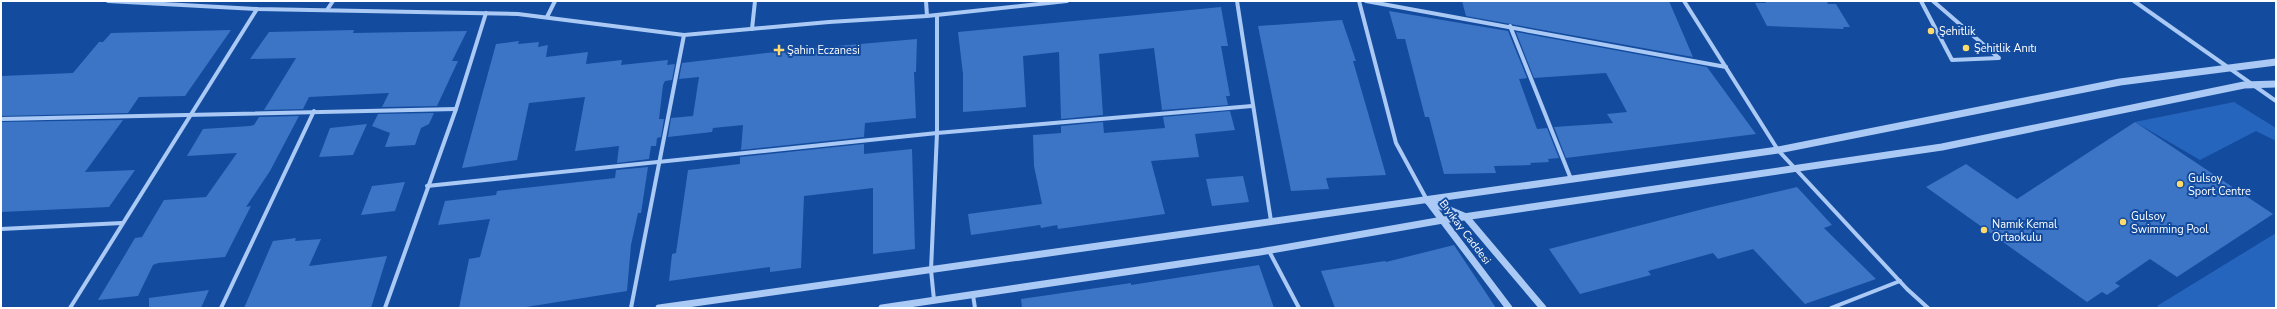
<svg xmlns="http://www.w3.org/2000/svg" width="2277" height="309" font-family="'Nunito Sans',sans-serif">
<rect width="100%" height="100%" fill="#134b9e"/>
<!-- green -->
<g fill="#2665bd">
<polygon points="2234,102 2276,128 2276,141 2256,131 2200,160 2135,122"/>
<polygon points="2276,233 2276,308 2160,308 2157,306"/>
</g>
<!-- building -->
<g fill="#3c75c5">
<polygon points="1462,1 1669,1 1693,57 1466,16"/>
<polygon points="1765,1 1827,1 1828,4 1836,4 1850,27 1843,27 1844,29 1767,26 1755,3 1766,3"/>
<polygon points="1221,7 1228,46 1221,46 1230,96 1226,96 1228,105 1162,110 1154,48 1099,54 1103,115 1061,119 1059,52 1023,56 1026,107 963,112 963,74 958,32"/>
<polygon points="1389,11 1508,31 1527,78 1519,79 1537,129 1547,128 1559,158 1548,159 1549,162 1530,163 1531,165 1494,166 1496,173 1444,174 1429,117 1425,117 1405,39 1397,39"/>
<polygon points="1342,20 1356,61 1353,61 1386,175 1326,178 1329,189 1291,191 1258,26"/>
<polygon points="231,30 185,96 139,97 128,113 1,116 1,76 73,73 99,42 103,42 111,33"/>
<polygon points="354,30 353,33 467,31 452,61 458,61 437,106 382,107 389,93 309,97 303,109 264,110 296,58 250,59 269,32"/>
<polygon points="1516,32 1707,67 1756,134 1566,158 1554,127 1613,123 1607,114 1627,112 1606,73 1534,78"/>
<polygon points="917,39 916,72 914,72 916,118 865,123 864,137 741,150 743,125 713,128 712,132 668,137 671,118 693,116 699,77 679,79 682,63 792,50"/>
<polygon points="519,41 518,44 539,42 538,47 548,45 546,57 588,52 586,64 622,60 621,65 668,60 667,65 675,64 672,80 665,81 663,85 659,119 664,119 661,137 657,138 656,146 651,146 649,159 617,163 619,146 575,151 585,97 529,103 517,160 462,168 496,44"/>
<polygon points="1230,111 1235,130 1195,134 1199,157 1151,161 1165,214 1058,229 1057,225 1041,228 1040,225 971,235 968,214 1042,204 1034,166 1033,135 1061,133 1061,126 1103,122 1104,133 1165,128 1163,117"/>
<polygon points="434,113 429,124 421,128 415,145 385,147 390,133 372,126 378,114"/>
<polygon points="299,116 270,171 246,207 251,206 225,257 158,263 153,265 138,296 98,300 135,238 142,237 164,200 206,197 237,153 187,156 203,129 250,126 254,125 259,117"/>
<polygon points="123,120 85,172 135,170 109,207 1,212 1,122"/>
<polygon points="2135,122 2273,214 2177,277 2150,259 2115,283 2120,286 2107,295 2102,292 2087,302 1926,187 1966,164 2017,199"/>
<polygon points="367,124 353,155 319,157 330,128"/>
<polygon points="864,144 864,154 912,149 915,249 873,254 873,188 804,196 801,268 770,272 770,267 669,281 672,254 676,253 688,170 740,164 740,157"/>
<polygon points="648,167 641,213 638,213 631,245 627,291 520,308 459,308 469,259 480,257 490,219 438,225 445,201 496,195 497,191 615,178 616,170"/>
<polygon points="1243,176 1249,202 1212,206 1206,179"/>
<polygon points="405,182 395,211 361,215 372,186"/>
<polygon points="1797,187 1832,225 1824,228 1876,279 1805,304 1753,249 1718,259 1713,253 1648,271 1651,275 1580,294 1549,249 1707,208"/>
<polygon points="296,238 295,241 321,239 309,266 387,256 371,308 244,308 273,241"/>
<polygon points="1454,245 1496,308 1335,308 1321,271 1385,261 1386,262"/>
<polygon points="1259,265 1274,308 1022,308 1021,299 1131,283 1131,285"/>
<polygon points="209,290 201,308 149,308 149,298"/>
</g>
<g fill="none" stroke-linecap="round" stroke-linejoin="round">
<!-- minor -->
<g stroke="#aac9f4" stroke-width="4">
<polyline points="108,1 257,9 518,14 684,35 829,22 927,16 1067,1"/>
<polyline points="926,1 927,16"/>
<polyline points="1237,1 1271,221"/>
<polyline points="1359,1 1396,143 1427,200"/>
<polyline points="1366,1 1726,67"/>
<polyline points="1684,1 1778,150 1907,289 1928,308"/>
<polyline points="1921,1 1952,60 1999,58 1933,1"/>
<polyline points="2134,1 2276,101"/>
<polyline points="327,10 333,1"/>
<polyline points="547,17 555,1"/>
<polyline points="1510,26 1571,179"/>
<polyline points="752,29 755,1"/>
<polyline points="1,119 456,109"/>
<polyline points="427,186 937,133 1252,106"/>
<polyline points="1,229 122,223"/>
<polyline points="1269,251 1299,308"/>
<polyline points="973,295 975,308"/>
<polyline points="934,300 931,270 937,133 937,15"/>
<polyline points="70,308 257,9"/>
<polyline points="221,308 314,111"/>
<polyline points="385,308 456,109 486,13"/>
<polyline points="631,308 684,35"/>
<polyline points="1831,308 1900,281"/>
</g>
<!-- tertiary -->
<g stroke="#aac9f4" stroke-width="7">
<polyline points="1428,201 1466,217 1543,308"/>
<polyline points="1428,201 1509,308"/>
<polyline points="659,308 1778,150 2120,82 2276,62"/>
<polyline points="882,308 1260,252 1443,220 1942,147 2244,85 2276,84"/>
</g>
</g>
<!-- markers -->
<g fill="#ffda6d" stroke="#134b9e" stroke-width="1.5">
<circle cx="1931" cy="31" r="4"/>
<circle cx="1966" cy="48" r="4"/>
<path d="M777 44h4v4h4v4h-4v4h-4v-4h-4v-4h4z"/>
<circle cx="2180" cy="184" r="4"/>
<circle cx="2123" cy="222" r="4"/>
<circle cx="1984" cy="230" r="4"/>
</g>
<g text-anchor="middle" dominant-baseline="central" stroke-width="4" stroke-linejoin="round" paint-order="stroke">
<!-- poi labels -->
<g font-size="11" fill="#fff" stroke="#134b9e" text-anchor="start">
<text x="1939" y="31">Şehitlik</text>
<text x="1974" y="48">Şehitlik Anıtı</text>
<text x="787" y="50">Şahin Eczanesi</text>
<text x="2188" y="178">Gulsoy<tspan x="2188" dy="13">Sport Centre</tspan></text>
<text x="2131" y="216">Gulsoy<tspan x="2131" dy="13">Swimming Pool</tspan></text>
<text x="1992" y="224">Namık Kemal<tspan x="1992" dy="13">Ortaokulu</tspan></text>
</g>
<!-- street labels -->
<g font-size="11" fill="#fff" stroke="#134b9e">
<text transform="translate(1465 232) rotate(53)">Bıyıkay Caddesi</text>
</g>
</g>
<!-- border -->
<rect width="2277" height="309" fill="none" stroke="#ffffff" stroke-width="4"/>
</svg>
